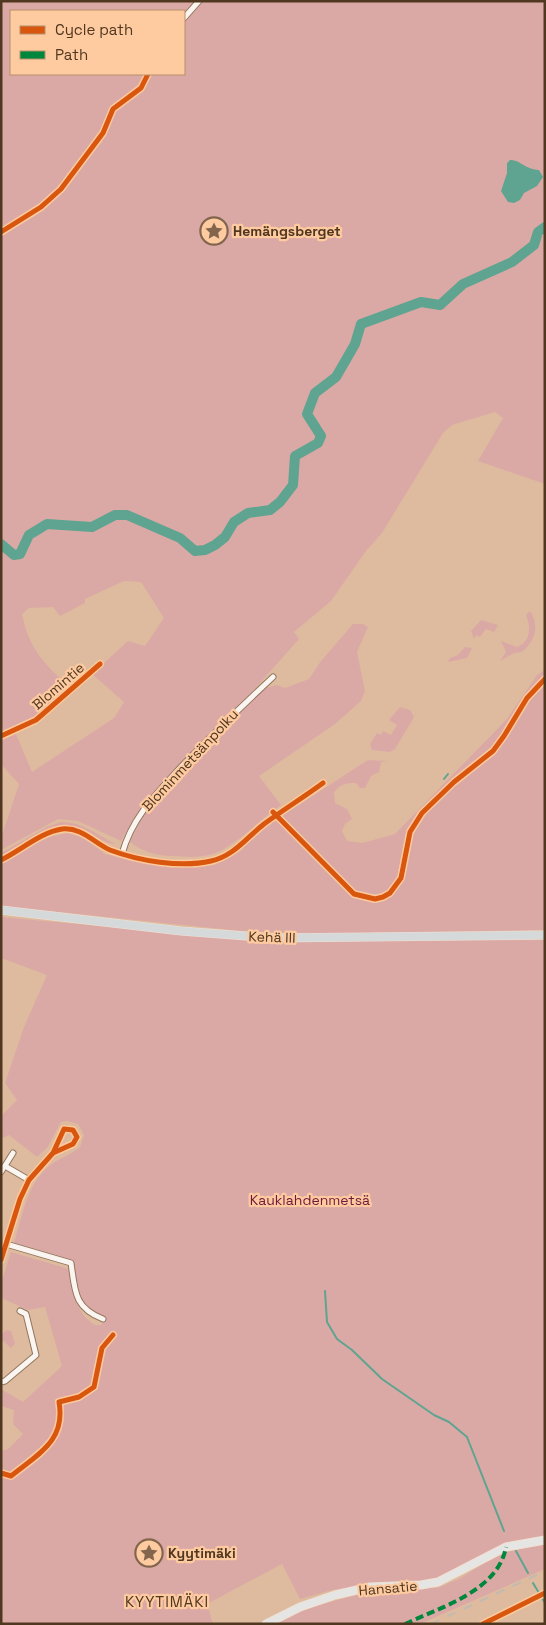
<svg xmlns="http://www.w3.org/2000/svg" width="546" height="1625" font-family="'Space Grotesk',sans-serif">
<rect width="100%" height="100%" fill="#debb9e"/>
<!-- green -->
<g fill="#dba9a5" fill-rule="evenodd">
<path d="M1,1H545V484L478,461L503,418L495,412L452,425L443,433L382,533L366,551L331,601L294,632L299,639L252,692L141,808L121,841L78,821L58,819L1,850V838L19,784L1,764V739L16,734L32,772L114,718L124,702L92,674L128,641L145,646L164,618L141,582L124,581L85,599V603L60,616L53,607L29,608L22,614C29,649 44,663 69,687L33,719L1,732ZM11,11H184V74H11Z"/>
<path d="M530,611C540,626 535,641 522,652L514,653L500,661L506,652L501,641L517,647C531,642 531,627 526,615Z"/>
<polygon points="481,620 498,625 494,632 486,629 480,637 476,635 474,639 471,631"/>
<path d="M353,624H363L368,627L357,652L365,691L361,701L335,724L259,776L281,805C262,818 232,849 212,854C199,858 186,857 173,856C157,856 143,852 130,842L144,813L219,732L265,688L277,685L285,688L309,679L321,661Z"/>
<polygon points="465,647 472,648 467,658 448,662 450,658 458,655"/>
<path d="M545,670V930L306,934L241,931L1,906V863L49,837L68,833L84,838L105,854L117,857L168,865H214L239,852L266,826L368,760L388,761L381,762L379,772L371,776L365,788H360L356,783C346,783 339,784 334,793L335,803L347,809L352,819L345,824L342,831L347,841L362,843L395,834L507,719L537,675Z"/>
<polygon points="400,707 410,710 414,717 395,749 390,752 372,750 370,744 377,733 381,735 383,731 391,735 397,725 389,720"/>
<path d="M61,822C83,822 95,834 114,843V844C101,842 94,833 83,829C55,817 25,843 1,856V853L47,827Z"/>
<path d="M1,917L261,941L545,940V1536L506,1542L446,1577L423,1582H396L332,1590L300,1599L282,1564L207,1604L213,1624H1V1451L8,1449L23,1434L13,1424L14,1410L1,1406V1389L23,1402L62,1366L45,1307L28,1310L1,1298V1283L11,1252L69,1269C72,1289 76,1314 95,1325H101L107,1317L90,1311L80,1300L72,1261L14,1243C22,1217 27,1184 49,1166C59,1158 71,1155 80,1147L84,1135L78,1124L68,1121L61,1122L47,1148L37,1157L9,1135L1,1139V1116L17,1100L5,1083L24,1027L47,975L1,958Z"/>
<polygon points="6,1330 11,1331 15,1344 11,1348 1,1339 1,1335"/>
<polygon points="545,1543 545,1569 420,1624 276,1624 308,1608 367,1592 388,1588 437,1588 459,1579 499,1554"/>
</g>
<!-- water -->
<path fill="#5fa490" d="M510,160C521,160 524,169 539,170L543,177L537,186L524,193L520,200L514,203L508,202L501,191L507,173V163Z"/>
<g fill="none" stroke-linecap="round" stroke-linejoin="round">
<!-- stream -->
<g stroke="#5fa490" stroke-width="2">
<polyline points="444,779 448,774"/>
<polyline points="325,1291 327,1322 337,1339 352,1350 382,1379 434,1415 449,1422 467,1437 504,1531"/>
<polyline points="516,1551 528,1573"/>
<polyline points="533,1583 545,1603"/>
</g>
<!-- river -->
<polyline stroke="#5fa490" stroke-width="10" points="1,544 14,555 20,554 29,535 47,524 92,527 115,515 127,515 180,538 195,551 205,550 215,545 225,537 234,522 248,513 270,510 280,502 293,485 295,456 318,443 321,436 307,414 315,393 336,377 347,358 355,344 361,324 421,302 440,305 463,284 512,262 534,245 538,232 545,227"/>
<!-- minor casing -->
<g stroke="#91765d" stroke-width="7">
<g id="minor">
<polyline points="184,18 199,1"/>
<polyline points="1,232 41,207 61,189 103,133 113,109 141,88 148,74"/>
<polyline points="1,736 36,720 100,664"/>
<path d="M122,854C132,817 157,793 182,766C212,735 242,706 273,677"/>
<path d="M1,860C20,851 41,832 62,829C82,827 94,843 110,850C139,861 181,868 211,861C234,856 246,838 264,824C283,810 304,797 323,783"/>
<polyline points="5,1166 29,1180"/>
<polyline points="1,1172 13,1153"/>
<path d="M6,1244L71,1263C75,1291 74,1308 103,1319"/>
<polyline points="1,1260 20,1199 29,1180 53,1153 73,1144 77,1137 73,1130 64,1129 53,1153"/>
<polyline points="1,1382 5,1381 36,1355 26,1314 20,1311"/>
</g>
</g>
<!-- major casing -->
<g stroke="#f0e0d3" stroke-width="9">
<polyline id="major" points="266,1624 300,1607 335,1595 370,1587 421,1585 438,1582 506,1547 545,1540"/>
</g>
<!-- highway casing -->
<g stroke="#f0e0d3" stroke-width="9">
<polyline id="highway" points="1,910 181,931 273,938 545,935"/>
</g>
<!-- minor -->
<use href="#minor" stroke="#faf5f0" stroke-width="5"/>
<!-- major -->
<use href="#major" stroke="#e5e5e4" stroke-width="7"/>
<!-- highway -->
<use href="#highway" stroke="#d6d9da" stroke-width="8"/>
<!-- rail -->
<polyline stroke="#c2b9b2" stroke-width="2" stroke-dasharray="9 9" stroke-linecap="butt" points="431,1624 545,1571"/>
<!-- quiet -->
<path stroke="#00873e" stroke-width="4" stroke-dasharray="8 4" stroke-linecap="butt" d="M405,1624C441,1607 498,1591 506,1547"/>
<!-- cycleway casing -->
<g stroke="#feca9f" stroke-width="8">
<g id="cycleway">
<polyline points="1,232 41,207 61,189 103,133 113,109 141,88 148,74"/>
<polyline points="1,736 36,720 100,664"/>
<polyline points="273,812 354,894 375,899 383,897 390,893 401,878 410,832 422,813 454,782 493,751 504,736 527,698 545,679"/>
<path d="M1,860C20,851 41,832 62,829C82,827 94,843 110,850C139,861 181,868 211,861C234,856 246,838 264,824C283,810 304,797 323,783"/>
<polyline points="1,1260 20,1199 29,1180 53,1153 73,1144 77,1137 73,1130 64,1129 53,1153"/>
<path d="M1,1473L11,1476C38,1454 66,1441 59,1402L79,1397L94,1387L102,1348L113,1335"/>
<polyline points="483,1624 545,1593"/>
</g>
</g>
<!-- cycleway -->
<use href="#cycleway" stroke="#d9560e" stroke-width="5"/>
</g>
<!-- icons -->
<defs>
<g id="sight-ring" transform="scale(1.4375)"><circle r="9.5" fill="#feca9f" stroke="#82654c" stroke-width="1.5"/><path d="M0-6L1.8-2.2L6-1.7L2.9 1.2L3.7 5.4L0 3.3L-3.7 5.4L-2.9 1.2L-6-1.7L-1.8-2.2Z" fill="#82654c"/></g>
</defs>
<g fill-rule="evenodd">
<use href="#sight-ring" x="214" y="231"/>
<use href="#sight-ring" x="149" y="1553"/>
</g>
<g text-anchor="middle" dominant-baseline="central" stroke-width="4.5" stroke-linejoin="round" paint-order="stroke">
<!-- poi labels -->
<g font-size="14" font-weight="bold" fill="#503720" stroke="#feca9f" text-anchor="start">
<text x="233" y="231">Hemängsberget</text>
<text x="168" y="1553">Kyytimäki</text>
</g>
<!-- street labels -->
<g font-size="14" fill="#503720" stroke="#feca9f">
<text transform="translate(58 686) rotate(-41)">Blomintie</text>
<text transform="translate(190 760) rotate(-47)">Blominmetsänpolku</text>
<text transform="translate(272 937) rotate(2)">Kehä III</text>
<text transform="translate(388 1588) rotate(-5)">Hansatie</text>
</g>
<!-- park labels -->
<g font-size="14" fill="#71193c" stroke="#feca9f">
<text x="310" y="1200">Kauklahdenmetsä</text>
</g>
<!-- neighbourhood labels -->
<g font-size="15" letter-spacing="1" fill="#503720" stroke="#feca9f">
<text x="167" y="1601">KYYTIMÄKI</text>
</g>
</g>
<!-- border -->
<rect width="546" height="1625" fill="none" stroke="#503720" stroke-width="5"/>
<!-- legend -->
<rect x="10" y="10" width="175" height="65" fill="#feca9f" stroke="#b88f6c"/>
<rect x="20" y="26" width="25" height="8" fill="#d9560e" stroke="#b88f6c"/>
<text x="55" y="35" font-size="15" fill="#503720">Cycle path</text>
<rect x="20" y="51" width="25" height="8" fill="#00873e" stroke="#b88f6c"/>
<text x="55" y="60" font-size="15" fill="#503720">Path</text>
</svg>
